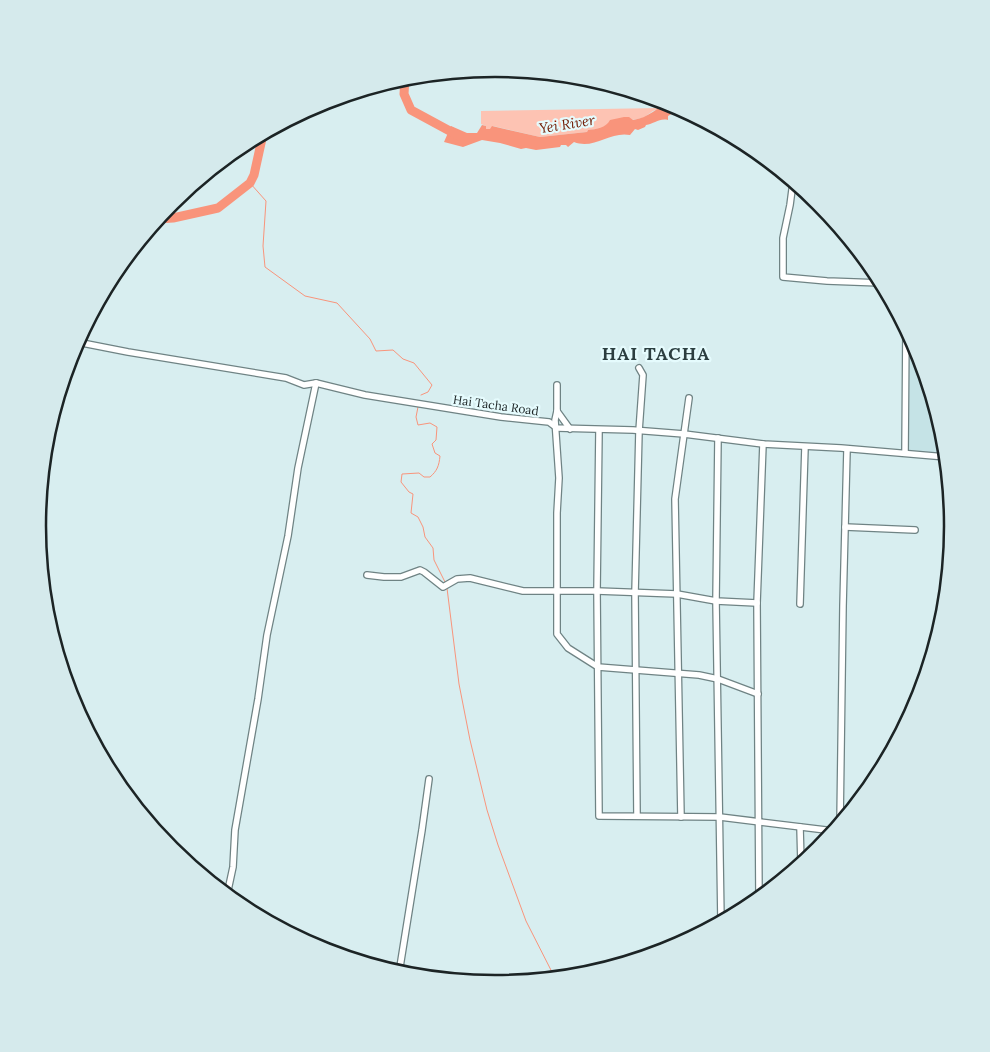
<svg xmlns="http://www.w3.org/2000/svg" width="990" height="1052" font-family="Lora,serif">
<rect width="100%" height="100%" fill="#d8eef0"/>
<!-- built -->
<polygon fill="#c5e3e6" points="909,335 918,351 944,437 946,455 905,452"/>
<!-- green -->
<polygon fill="#fdc3b3" points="660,108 653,111 643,118 608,124 602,128 588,130 587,132 540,137 493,126 491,129 485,129 486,126 481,124 481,111"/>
<!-- water -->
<path fill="#f9947b" d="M667,102L680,109L668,116V120C659,118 654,124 646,125L645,127L638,130L635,129L630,135C610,131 594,150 574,142L568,147L566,145H561L560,147L536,150L526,148L521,149L500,143L482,140L463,147L444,142L451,126L467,133H477L482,125L486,126V129H490L492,126L540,137L587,132L588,130C596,129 606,128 610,120L624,117H629L633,120C636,119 639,119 641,118C644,118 666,104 667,102Z"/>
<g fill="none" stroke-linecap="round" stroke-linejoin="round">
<!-- stream -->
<g stroke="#f9947b" stroke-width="1">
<polyline points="250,183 266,201 263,246 265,267 305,296 337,303 370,339 376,351 393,350 403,359 414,363 432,385 428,392 421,395"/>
<path d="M418,407L416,417L418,425L430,423L437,427L436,440L432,444L435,453L440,456C439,466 437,471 430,477H424L419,473L402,474L401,482L409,492L413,494L411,513L418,517L423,527L425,537L433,548L434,560L445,582"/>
<polyline points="447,588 459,684 470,740 487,810 498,845 526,921 555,978"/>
</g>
<!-- river -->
<g stroke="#f9947b" stroke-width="9">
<polyline points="405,78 404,94 411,110 459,136"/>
<polyline points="158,219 173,218 218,208 250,183 254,175 263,134"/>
</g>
<!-- street casing -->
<g stroke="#6f8384" stroke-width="8">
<g id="street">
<polyline points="793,182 790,205 783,238 783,277 827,281 881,283"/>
<polyline points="77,342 128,352 286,378 304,385 316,383 365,395 501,417 549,422 557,428 633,430 684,434 763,444 841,448 946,457"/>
<polyline points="557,385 557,411 570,429"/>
<polyline points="557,411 555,420 559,478 557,513 557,634 568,648 598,667 699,675 718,679 758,694"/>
<polyline points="599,430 597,591 599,816 720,817 834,831"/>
<polyline points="718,438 716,601 721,921"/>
<polyline points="905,453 906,328"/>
<polyline points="845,527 915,530"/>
<polyline points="367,575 384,577 401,577 420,570 424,572 443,587 457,579 470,578 523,591 597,591 677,594 716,601 757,603"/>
<polyline points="800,604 805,447"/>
<polyline points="637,815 635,593 639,431 643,375 639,368"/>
<polyline points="681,817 675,499 689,398"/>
<polyline points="840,823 843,606 847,450"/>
<polyline points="800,827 801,864"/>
<polyline points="227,895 233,867 235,830 258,699 267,635 288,536 298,468 316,383"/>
<polyline points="759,898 757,603 763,444"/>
<polyline points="399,973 422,830 429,779"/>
</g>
</g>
<!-- street -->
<use href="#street" stroke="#fff" stroke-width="5.5"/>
</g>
<g text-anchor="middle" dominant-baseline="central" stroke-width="4.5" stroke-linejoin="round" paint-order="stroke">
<!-- street labels -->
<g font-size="12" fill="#1c2425" stroke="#e5fbfd">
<text transform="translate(496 405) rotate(8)">Hai Tacha Road</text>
</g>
<!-- water labels -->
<g font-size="14" font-style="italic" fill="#711901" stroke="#e5fbfd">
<text transform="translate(567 124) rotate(-9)">Yei River</text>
</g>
<!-- district labels -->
<g font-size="18" font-weight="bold" letter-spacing="1" fill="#2c3e40" stroke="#e5fbfd">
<text x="656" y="353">HAI TACHA</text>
</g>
</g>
<!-- crop -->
<path d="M0 0H990V1052H0ZM46 526a449 449 0 1 1 898 0a449 449 0 1 1-898 0Z" fill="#d5eaec" fill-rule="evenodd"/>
<path fill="none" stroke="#1c2425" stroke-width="2.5" d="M46 526a449 449 0 1 1 898 0a449 449 0 1 1-898 0Z"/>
</svg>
